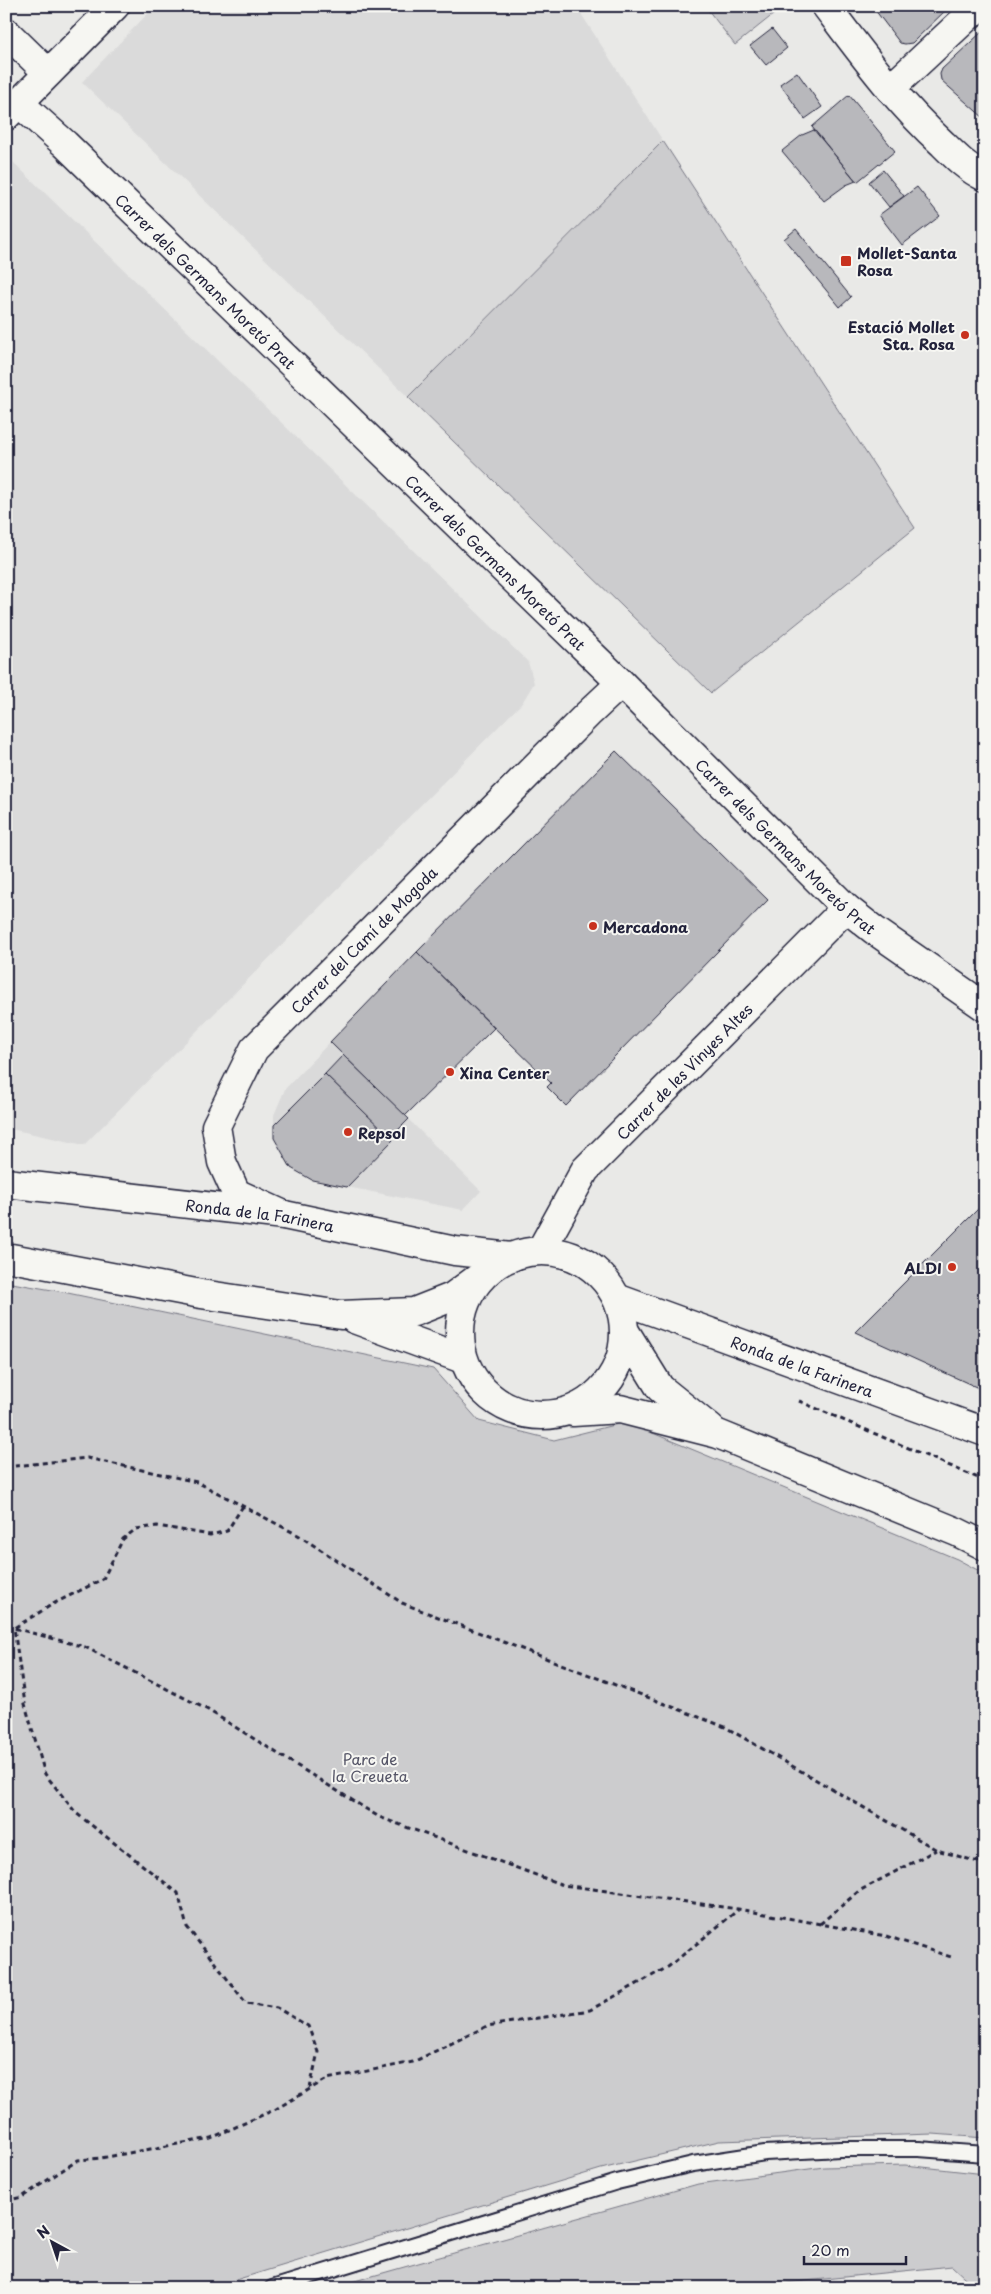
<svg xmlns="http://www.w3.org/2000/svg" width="991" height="2294" font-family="'Playpen Sans',sans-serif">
<rect width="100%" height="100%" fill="#e9e9e7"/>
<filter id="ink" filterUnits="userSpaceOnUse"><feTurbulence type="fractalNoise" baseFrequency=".02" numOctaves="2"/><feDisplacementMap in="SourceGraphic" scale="10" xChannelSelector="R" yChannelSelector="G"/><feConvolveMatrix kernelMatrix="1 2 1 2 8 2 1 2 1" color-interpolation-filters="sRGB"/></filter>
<g filter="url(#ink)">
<!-- built -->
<g fill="#dadada">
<polygon points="155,6 576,6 663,141 408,397 82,82"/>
<polygon points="6,160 13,162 528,662 534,683 522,703 84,1145 6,1128"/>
<polygon points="330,1042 481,1191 463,1210 312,1180 291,1168 274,1138 274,1115 285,1089"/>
</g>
<!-- green -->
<g fill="#ccccce" stroke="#777784">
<polygon points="705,6 784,6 735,45"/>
<polygon points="663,141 915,528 711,693 408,397"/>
<polygon points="6,1282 58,1291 433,1369 479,1421 554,1440 626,1422 957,1559 985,1574 985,2138 933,2134 719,2141 601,2169 209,2288 6,2288"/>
<polygon points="905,2165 985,2174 985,2288 976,2288 952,2266 736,2288 330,2288 698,2184 824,2167"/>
</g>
<!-- building -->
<g fill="#b8b8bc" stroke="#22223b">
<polygon points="872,6 950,6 912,43 905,44 900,43"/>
<polygon points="772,29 787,48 766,65 750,46"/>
<polygon points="985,29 985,119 941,80 940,74 942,69"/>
<polygon points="797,72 822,107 805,119 780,84"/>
<polygon points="849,95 895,151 857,182 812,127"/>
<polygon points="814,130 856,181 846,185 824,201 782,151 802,135"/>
<polygon points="883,170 904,196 889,207 869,182"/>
<polygon points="917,187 940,216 902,245 879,215"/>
<polygon points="796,229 851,297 840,307 784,239"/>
<polygon points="616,751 768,900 566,1106 547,1087 551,1083 417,952"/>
<polygon points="417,952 494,1028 405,1116 330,1042"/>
<polygon points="343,1055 409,1119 390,1138 325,1074"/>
<polygon points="325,1074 393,1140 347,1187 312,1180 291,1168 274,1138 274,1125"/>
<polygon points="985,1202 985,1391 855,1332"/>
</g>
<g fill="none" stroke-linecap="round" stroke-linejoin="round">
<!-- service casing -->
<g stroke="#22223b" stroke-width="18">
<polyline id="service" points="272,2288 617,2182 693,2164 765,2153 840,2149 919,2149 985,2154"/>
</g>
<!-- minor casing -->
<g stroke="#22223b" stroke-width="31">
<g id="minor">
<path d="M826,6C863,55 898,103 943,144C956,157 968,169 985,177"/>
<polyline points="6,32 48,73"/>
<polyline points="890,89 979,6"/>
<path id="s1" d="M19,103L65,144L621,683L846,908L874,930L985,1007"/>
<path id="s2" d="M6,1183L284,1215L455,1251L511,1257"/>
<path id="s3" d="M284,1215L236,1193L222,1162L216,1126L254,1049L588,714L621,683"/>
<path id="s4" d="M541,1250L585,1170L846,908"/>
<circle cx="542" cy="1333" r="82"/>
<polyline points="6,1257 201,1294 341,1315 414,1312 452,1297 478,1278"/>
<path id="s5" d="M619,1299L985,1432"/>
<polyline points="354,1319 463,1359"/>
<polyline points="626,1333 660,1388 711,1429"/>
<polyline points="573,1412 620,1409 718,1434 957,1532 985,1546"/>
</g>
</g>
<!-- tertiary casing -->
<g stroke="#22223b" stroke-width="31">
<polyline id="tertiary" points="6,116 115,6"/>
</g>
<!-- path -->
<g stroke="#22223b" stroke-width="3" stroke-dasharray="5 4" stroke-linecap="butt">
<polyline points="799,1401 985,1481"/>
<polyline points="6,1467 87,1458 197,1482 298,1535 402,1603 725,1727 937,1850 985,1864"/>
<polyline points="243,1506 227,1531 210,1535 157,1526 136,1529 123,1539 103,1579 53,1604 14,1628 25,1704 45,1774 76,1813 178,1893 187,1927 246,2003 277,2008 308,2026 318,2052 310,2088"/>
<polyline points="6,1626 85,1647 208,1710 379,1817 563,1885 738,1909 886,1936 951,1957"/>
<polyline points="820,1924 859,1891 936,1850"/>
<polyline points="6,2201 22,2197 78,2160 101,2158 211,2138 276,2109 327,2079 413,2062 487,2026 590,2010 668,1967 738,1910"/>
</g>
<!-- service -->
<use href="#service" stroke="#f6f6f2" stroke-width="14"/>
<!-- minor -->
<use href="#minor" stroke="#f6f6f2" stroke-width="28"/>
<!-- tertiary -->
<use href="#tertiary" stroke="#f6f6f2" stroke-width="28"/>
</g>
</g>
<!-- markers -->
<g fill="#c8321e" stroke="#f6f6f2" stroke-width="2">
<rect x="840" y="255" width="12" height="12" rx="2.5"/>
<circle cx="965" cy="335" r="5"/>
<circle cx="593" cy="926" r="5"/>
<circle cx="450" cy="1072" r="5"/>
<circle cx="348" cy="1132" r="5"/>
<circle cx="952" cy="1267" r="5"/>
</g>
<g text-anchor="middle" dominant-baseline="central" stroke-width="4" stroke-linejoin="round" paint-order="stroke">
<!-- poi labels -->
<g font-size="15" font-weight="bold" fill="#22223b" stroke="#f6f6f2" text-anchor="start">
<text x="857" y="252">Mollet-Santa<tspan x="857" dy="17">Rosa</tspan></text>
<text x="955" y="326" text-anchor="end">Estació Mollet<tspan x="955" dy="17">Sta. Rosa</tspan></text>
<text x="603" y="926">Mercadona</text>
<text x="460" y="1072">Xina Center</text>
<text x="358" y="1132">Repsol</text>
<text x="942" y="1267" text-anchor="end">ALDI</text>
</g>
<!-- street labels -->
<g font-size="15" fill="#22223b" stroke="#f6f6f2">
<text stroke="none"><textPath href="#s1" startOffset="258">Carrer dels Germans Moretó Prat</textPath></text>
<text stroke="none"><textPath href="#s1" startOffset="662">Carrer dels Germans Moretó Prat</textPath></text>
<text stroke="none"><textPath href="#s1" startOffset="1068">Carrer dels Germans Moretó Prat</textPath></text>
<text stroke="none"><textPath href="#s3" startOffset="364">Carrer del Camí de Mogoda</textPath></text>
<text stroke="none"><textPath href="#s4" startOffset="231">Carrer de les Vinyes Altes</textPath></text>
<text stroke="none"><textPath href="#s2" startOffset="256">Ronda de la Farinera</textPath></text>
<text stroke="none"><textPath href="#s5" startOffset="195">Ronda de la Farinera</textPath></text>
</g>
<!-- park labels -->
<g font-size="15" fill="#555567" stroke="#f6f6f2">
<text x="370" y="1758">Parc de<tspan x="370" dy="17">la Creueta</tspan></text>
</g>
</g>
<!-- margin -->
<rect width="991" height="2294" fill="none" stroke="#f6f6f2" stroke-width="25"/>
<rect x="12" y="12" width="966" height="2269" fill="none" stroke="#22223b" stroke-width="2" filter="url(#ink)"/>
<!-- north arrow -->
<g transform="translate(52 2242) rotate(320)" stroke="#f6f6f2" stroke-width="4" paint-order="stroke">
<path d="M0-4L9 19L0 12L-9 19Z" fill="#22223b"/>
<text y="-8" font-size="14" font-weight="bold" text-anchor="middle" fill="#22223b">N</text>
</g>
<!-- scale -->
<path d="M804 2256v8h102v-8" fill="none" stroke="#22223b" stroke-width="2.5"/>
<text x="811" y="2256" font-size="15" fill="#22223b" stroke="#f6f6f2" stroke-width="4" paint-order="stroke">20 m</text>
</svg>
